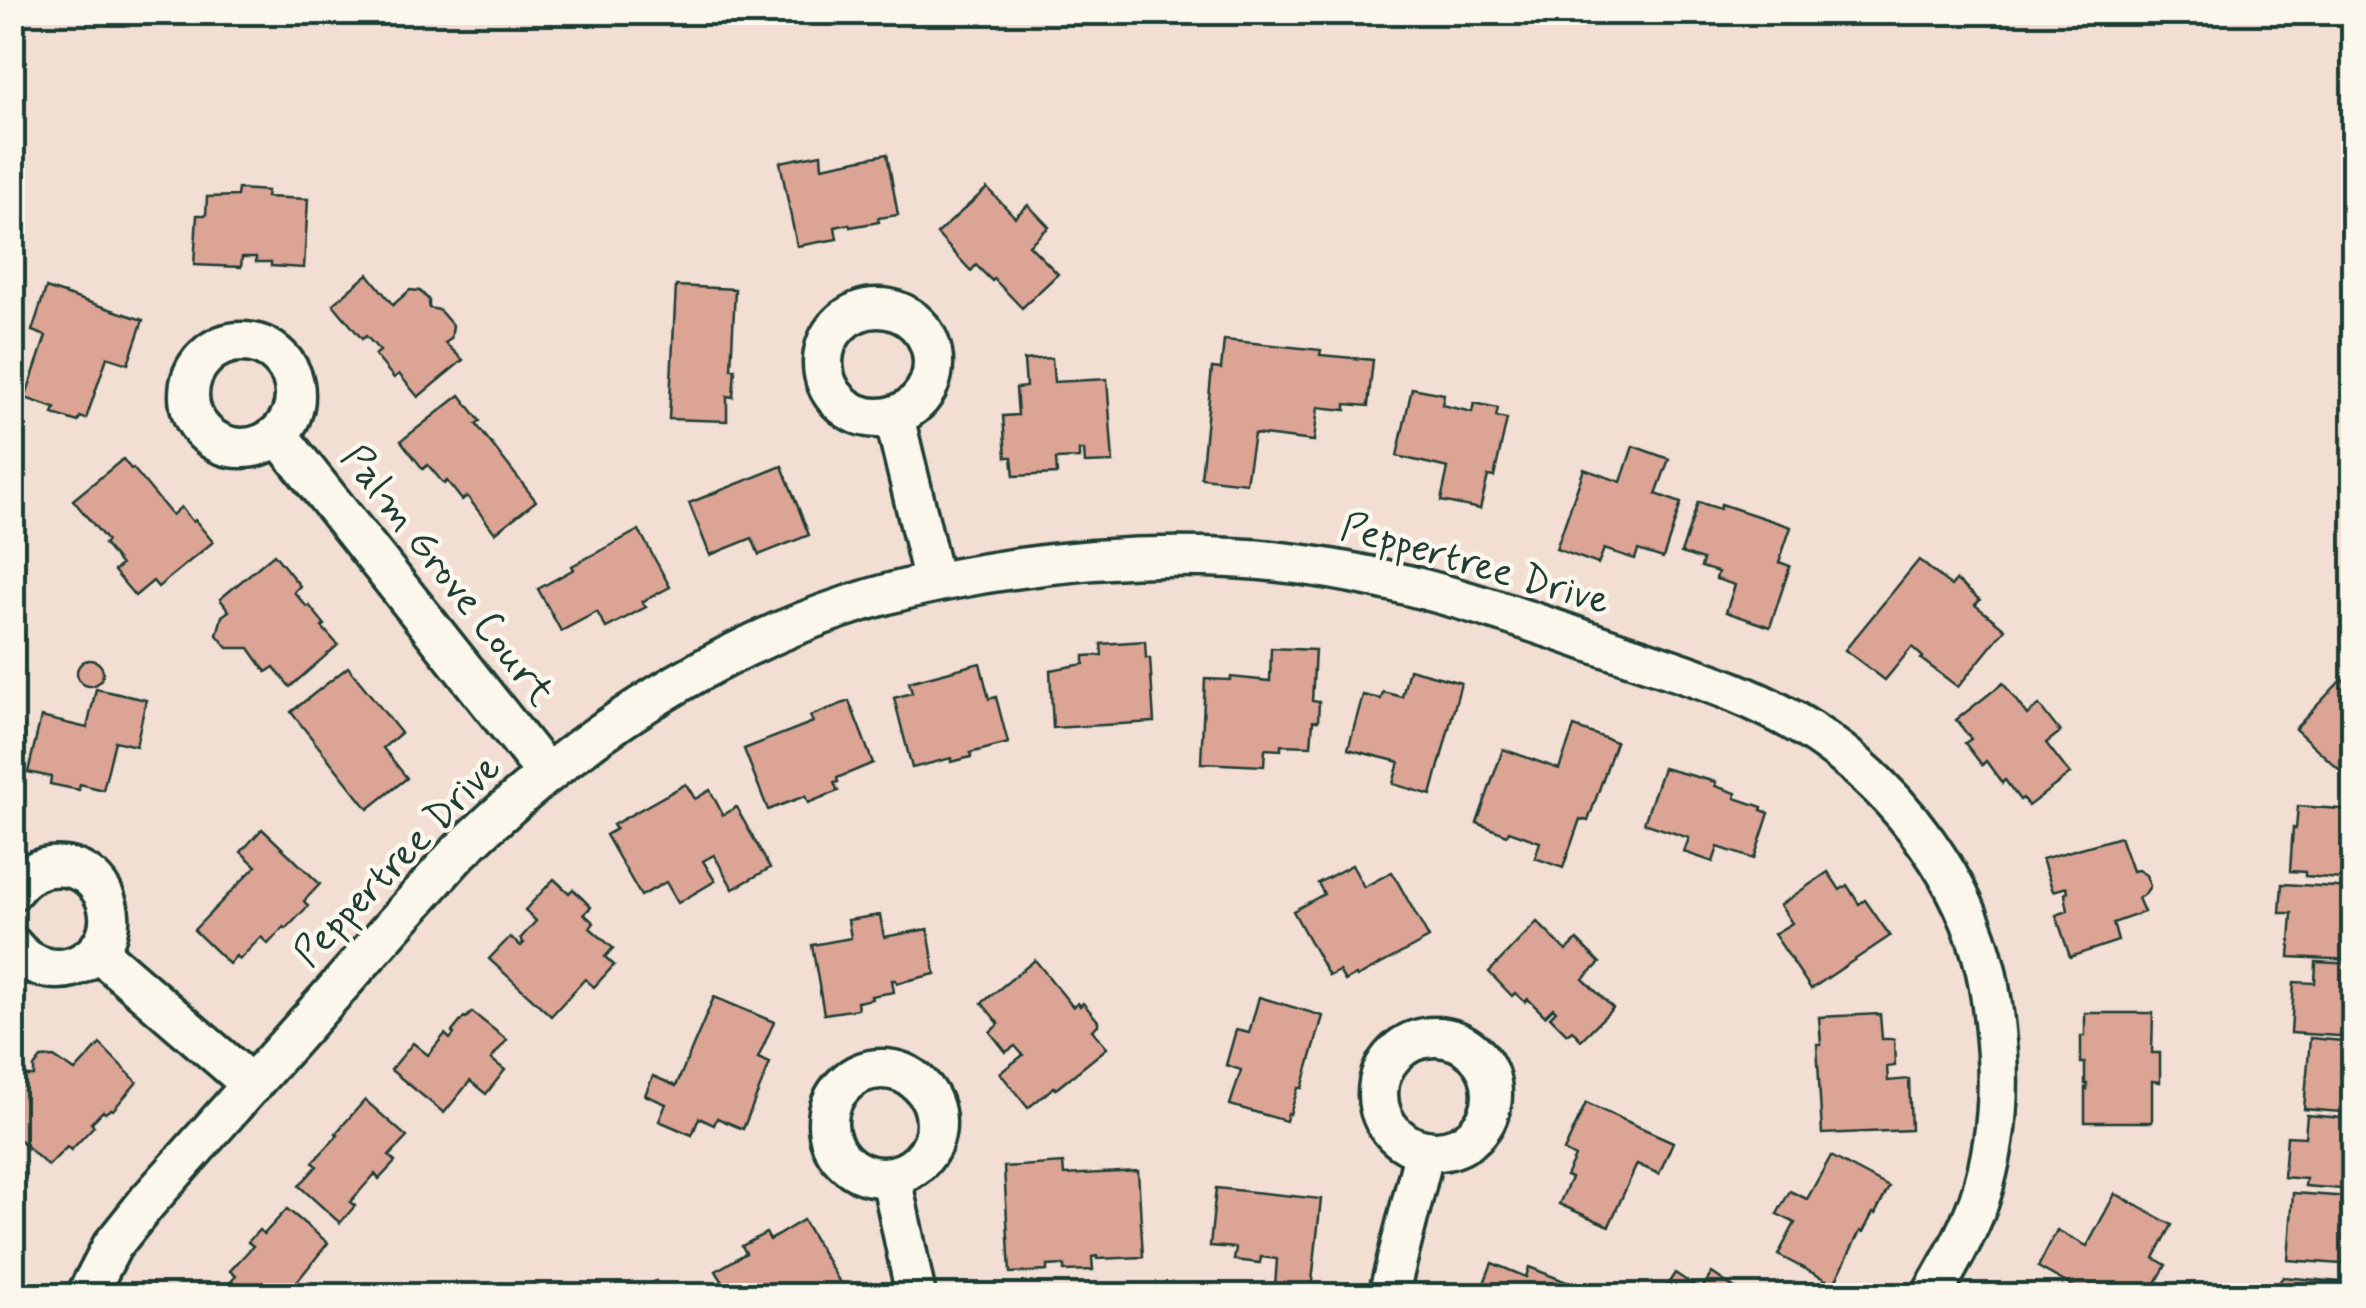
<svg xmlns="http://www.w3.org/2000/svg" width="2366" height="1308" font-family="Mynerve,sans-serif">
<rect width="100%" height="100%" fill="#f2ded2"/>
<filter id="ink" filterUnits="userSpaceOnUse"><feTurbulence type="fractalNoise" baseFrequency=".01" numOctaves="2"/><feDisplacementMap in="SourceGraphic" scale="20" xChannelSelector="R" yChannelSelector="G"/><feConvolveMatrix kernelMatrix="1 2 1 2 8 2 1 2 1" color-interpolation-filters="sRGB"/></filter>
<g filter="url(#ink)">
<!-- building -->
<g fill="#dca494" stroke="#1f3d34" stroke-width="2.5">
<polygon points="821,154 822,167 887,154 898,215 878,218 879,222 850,227 849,224 835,227 837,239 797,246 780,162"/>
<polygon points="987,188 1015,217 1028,205 1049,227 1029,245 1058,274 1022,308 994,279 992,281 976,265 971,271 937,234"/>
<polygon points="238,189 267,191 266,197 308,199 304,268 271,266 271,262 256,262 256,257 242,257 241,267 194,265 197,215 206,215 207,197 237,196"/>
<polygon points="368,274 393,305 410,290 420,291 429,300 429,308 439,310 453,326 451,339 445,343 463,360 418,397 399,374 394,378 375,355 380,351 366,336 362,339 333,304"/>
<polygon points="676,286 735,289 731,369 735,369 733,397 727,396 727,421 669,419"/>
<polygon points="46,288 143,320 128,364 107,357 86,419 80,417 78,422 53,414 55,408 25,398 46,336 32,331"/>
<polygon points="1224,340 1321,350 1320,355 1373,360 1368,406 1346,404 1346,410 1318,407 1314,441 1254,434 1246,483 1201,478 1212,368 1221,369"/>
<polygon points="1052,358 1054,382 1107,379 1113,462 1085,463 1084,450 1079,450 1079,458 1056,459 1057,474 1014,476 1012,457 1006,457 1003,416 1018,415 1016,388 1026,387 1024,360"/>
<polygon points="1412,388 1444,394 1442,405 1472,412 1474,403 1498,408 1496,417 1507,419 1494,477 1488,476 1480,509 1441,501 1448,468 1397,456"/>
<polygon points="460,395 480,421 476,424 536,501 495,533 467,496 462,500 447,481 444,484 428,465 423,469 401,441"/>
<polygon points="1633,446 1669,459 1656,494 1681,503 1663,558 1638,550 1635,559 1604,549 1598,564 1556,549 1584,469 1621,482"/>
<polygon points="123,459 131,469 133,468 172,515 181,507 193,522 195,520 213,542 158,587 153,581 135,596 114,571 121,565 104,544 107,541 73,500"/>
<polygon points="782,466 809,535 759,555 752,538 710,555 689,503"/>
<polygon points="1698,502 1720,509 1721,504 1791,527 1779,562 1790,566 1770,627 1726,612 1735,585 1716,579 1718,572 1701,567 1703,560 1681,553"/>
<polygon points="639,530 670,587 642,602 646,607 606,628 597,612 561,631 538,589 574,569 572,566"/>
<polygon points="274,554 300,586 294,592 307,607 309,605 325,625 322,627 338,645 290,687 274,667 266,672 249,648 228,648 217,635 222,616 229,611 220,599"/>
<polygon points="1919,560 1951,586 1956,580 1980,600 1975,605 2005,629 1958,687 1921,659 1923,657 1912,647 1885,680 1845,650"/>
<polygon points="1145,641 1146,658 1150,658 1154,722 1053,728 1050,670 1084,664 1084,656 1102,655 1101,644"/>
<polygon points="1271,648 1315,650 1312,701 1319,702 1318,721 1313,721 1311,746 1281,745 1281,750 1265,749 1264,766 1201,763 1205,679 1230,680 1231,677 1270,681"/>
<circle cx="90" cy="673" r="13"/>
<polygon points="980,663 989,699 996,697 1008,743 970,753 971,757 951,762 951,758 912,768 894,698 912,693 909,682"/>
<polygon points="348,667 401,733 383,748 407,778 368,809 291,712"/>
<polygon points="1409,669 1461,683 1431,795 1393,784 1399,762 1348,749 1363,695 1381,699 1383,692 1402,697"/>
<polygon points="2342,679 2354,690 2354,783 2295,729"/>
<polygon points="2003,683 2027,715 2039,705 2060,732 2046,743 2070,774 2028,806 2023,798 2020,800 2005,780 2002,783 1986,761 1982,765 1965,743 1971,739 1956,720"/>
<polygon points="96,689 146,700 136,746 115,741 103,790 80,784 79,790 50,784 51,777 28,772 41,717 87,728"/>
<polygon points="849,701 873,763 837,778 838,782 834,783 838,791 808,803 805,796 768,810 744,749 813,722 810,716"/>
<polygon points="1574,727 1616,742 1588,821 1580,819 1563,868 1535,858 1540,842 1509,831 1507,835 1477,823 1503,749 1559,769"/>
<polygon points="1663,768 1716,782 1715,786 1736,793 1735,798 1762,807 1761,810 1769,813 1754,859 1718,847 1713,862 1684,852 1689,838 1644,823"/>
<polygon points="686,784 695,799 710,790 723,815 736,807 770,868 733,889 714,855 703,861 715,881 678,903 666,882 641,896 606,835 616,829 613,825"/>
<polygon points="2298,806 2354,810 2354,880 2305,876 2305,872 2290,871 2293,827 2296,828"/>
<polygon points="262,829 320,884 304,901 308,906 286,929 284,927 268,944 261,937 239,960 236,956 229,964 194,930 256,866 241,852"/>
<polygon points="2120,837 2132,871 2138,870 2146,875 2150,886 2145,894 2138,898 2144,912 2113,923 2118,941 2070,957 2056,915 2068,911 2065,894 2068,891 2067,887 2053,891 2042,859"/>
<polygon points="1352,865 1364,887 1392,872 1429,938 1357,977 1356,975 1345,981 1339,971 1329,976 1293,911 1324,894 1318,883"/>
<polygon points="1828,872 1840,890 1847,885 1859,904 1865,900 1890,936 1811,989 1774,934 1792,923 1780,905"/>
<polygon points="554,879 569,893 573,889 591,907 584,914 594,923 590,928 613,948 605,957 614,965 594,987 585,979 551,1016 489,959 510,937 521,946 524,943 520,939 536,921 525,910"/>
<polygon points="2282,884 2354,888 2354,960 2289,957 2292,913 2280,913"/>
<polygon points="880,915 884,937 928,929 935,974 897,983 896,980 892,980 894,992 871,996 872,999 857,1002 858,1009 824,1014 812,945 851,938 848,920"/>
<polygon points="1537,922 1566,951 1577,940 1600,963 1583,979 1613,1008 1581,1040 1572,1030 1567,1034 1550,1017 1556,1011 1553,1008 1545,1016 1528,999 1525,1002 1515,993 1512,996 1489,972"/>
<polygon points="1035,960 1073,1007 1078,1003 1080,1006 1083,1003 1098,1021 1098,1025 1092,1030 1107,1048 1056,1089 1054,1087 1028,1108 1000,1073 1023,1055 1015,1046 1006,1052 990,1032 999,1024 982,1003"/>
<polygon points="2316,962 2354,964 2354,1037 2291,1033 2294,982 2315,983"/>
<polygon points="714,997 774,1022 758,1058 770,1063 743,1129 717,1118 714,1125 699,1118 692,1135 659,1121 666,1104 645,1095 653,1076 676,1086"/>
<polygon points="1259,997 1323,1016 1302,1088 1298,1088 1290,1114 1288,1113 1286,1121 1230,1105 1241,1070 1226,1065 1236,1030 1249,1033"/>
<polygon points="472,1012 507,1040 491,1059 505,1070 486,1094 470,1081 444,1113 391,1070 413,1043 428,1055 445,1034 450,1039 454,1034 452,1032 464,1017 466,1018"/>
<polygon points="2085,1013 2153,1013 2152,1053 2160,1053 2160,1082 2152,1081 2152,1122 2085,1122 2085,1088 2087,1089 2087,1084 2085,1084 2085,1063 2081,1063 2081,1036 2085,1036"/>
<polygon points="1880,1014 1882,1039 1894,1039 1895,1066 1887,1067 1888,1081 1909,1079 1911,1130 1822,1134 1817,1044 1821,1044 1819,1017"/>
<polygon points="2310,1038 2354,1042 2354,1113 2304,1109"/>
<polygon points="100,1044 137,1082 113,1110 111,1109 105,1113 103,1111 91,1123 94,1126 71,1150 67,1147 48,1166 12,1133 12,1116 16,1112 12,1110 12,1088 25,1076 34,1076 34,1067 41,1058 54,1057 75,1071"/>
<polygon points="365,1100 407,1137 389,1156 395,1162 379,1179 375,1174 350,1202 355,1206 340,1223 299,1186 317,1166 313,1162 338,1135 336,1133"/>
<polygon points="1586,1103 1673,1142 1659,1174 1637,1164 1609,1226 1559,1204 1571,1178 1566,1176 1575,1157 1564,1151"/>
<polygon points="2307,1115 2354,1119 2354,1190 2305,1186 2306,1179 2284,1177 2287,1136 2305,1137"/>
<polygon points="1831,1156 1889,1187 1875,1214 1873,1213 1863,1232 1860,1231 1834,1284 1778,1255 1795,1223 1777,1214 1790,1191 1807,1199"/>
<polygon points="1063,1163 1064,1175 1138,1171 1143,1257 1097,1259 1097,1256 1092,1257 1093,1270 1064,1271 1064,1265 1047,1266 1047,1271 1010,1273 1004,1167"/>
<polygon points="1216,1188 1321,1199 1311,1291 1275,1287 1277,1259 1261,1257 1260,1263 1234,1260 1236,1248 1210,1246"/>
<polygon points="2293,1193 2349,1197 2347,1224 2354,1224 2354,1265 2288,1260"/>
<polygon points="2115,1194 2172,1225 2154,1258 2166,1265 2152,1290 2141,1285 2135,1296 2090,1296 2038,1267 2057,1230 2087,1246"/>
<polygon points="287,1209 328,1243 295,1284 302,1291 302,1296 218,1296 236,1276 230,1271 253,1246 248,1242 259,1230 264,1234"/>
<polygon points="803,1220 842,1286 827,1296 731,1296 716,1271 746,1253 742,1246 766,1233 770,1240"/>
<polygon points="1492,1263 1526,1277 1529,1267 1569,1283 1567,1288 1586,1296 1479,1296"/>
<polygon points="1675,1273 1696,1287 1690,1296 1672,1296 1664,1290"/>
<polygon points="1712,1273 1746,1296 1697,1296"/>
<polygon points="2283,1277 2350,1283 2349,1296 2269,1296"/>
<polygon points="656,1281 662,1296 623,1296"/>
</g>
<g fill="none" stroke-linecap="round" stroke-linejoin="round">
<!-- street casing -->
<g stroke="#1f3d34" stroke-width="45">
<g id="street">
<circle cx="878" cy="363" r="55"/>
<circle cx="242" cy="395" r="53"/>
<polyline points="894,416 934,582"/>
<polyline points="278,435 546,773"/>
<path d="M12,891C26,873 42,864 65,867C81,869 94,878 102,892C133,949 56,1001 12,945"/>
<polyline points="97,951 252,1085"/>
<circle cx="1435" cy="1094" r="57"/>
<circle cx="882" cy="1123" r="54"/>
<polyline points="891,1177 916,1296"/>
<path d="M86,1296L112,1246L148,1201L456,855C589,725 753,619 938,582C1035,562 1134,553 1232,558C1354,564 1468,599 1582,639C1663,668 1754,690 1825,741C1901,795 1965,879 1986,971C1992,998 1995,1026 1997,1055C2000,1103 1994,1155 1979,1201C1967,1234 1949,1265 1931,1296"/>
<polyline points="1388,1296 1425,1150"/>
</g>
</g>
<!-- street -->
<use href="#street" stroke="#fbf7ec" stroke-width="38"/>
</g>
</g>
<g text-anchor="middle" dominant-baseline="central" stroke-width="9" stroke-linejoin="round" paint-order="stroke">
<!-- street labels -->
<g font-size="40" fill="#1f3d34" stroke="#fbf7ec">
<text transform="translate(1475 565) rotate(16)">Peppertree Drive</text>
<text transform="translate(447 576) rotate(52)">Palm Grove Court</text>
<text transform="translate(398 861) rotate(-46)">Peppertree Drive</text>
</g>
</g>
<!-- margin -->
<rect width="2366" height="1308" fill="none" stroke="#fbf7ec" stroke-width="50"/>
<rect x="25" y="25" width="2316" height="1258" fill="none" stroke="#1f3d34" stroke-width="4" filter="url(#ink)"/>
</svg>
